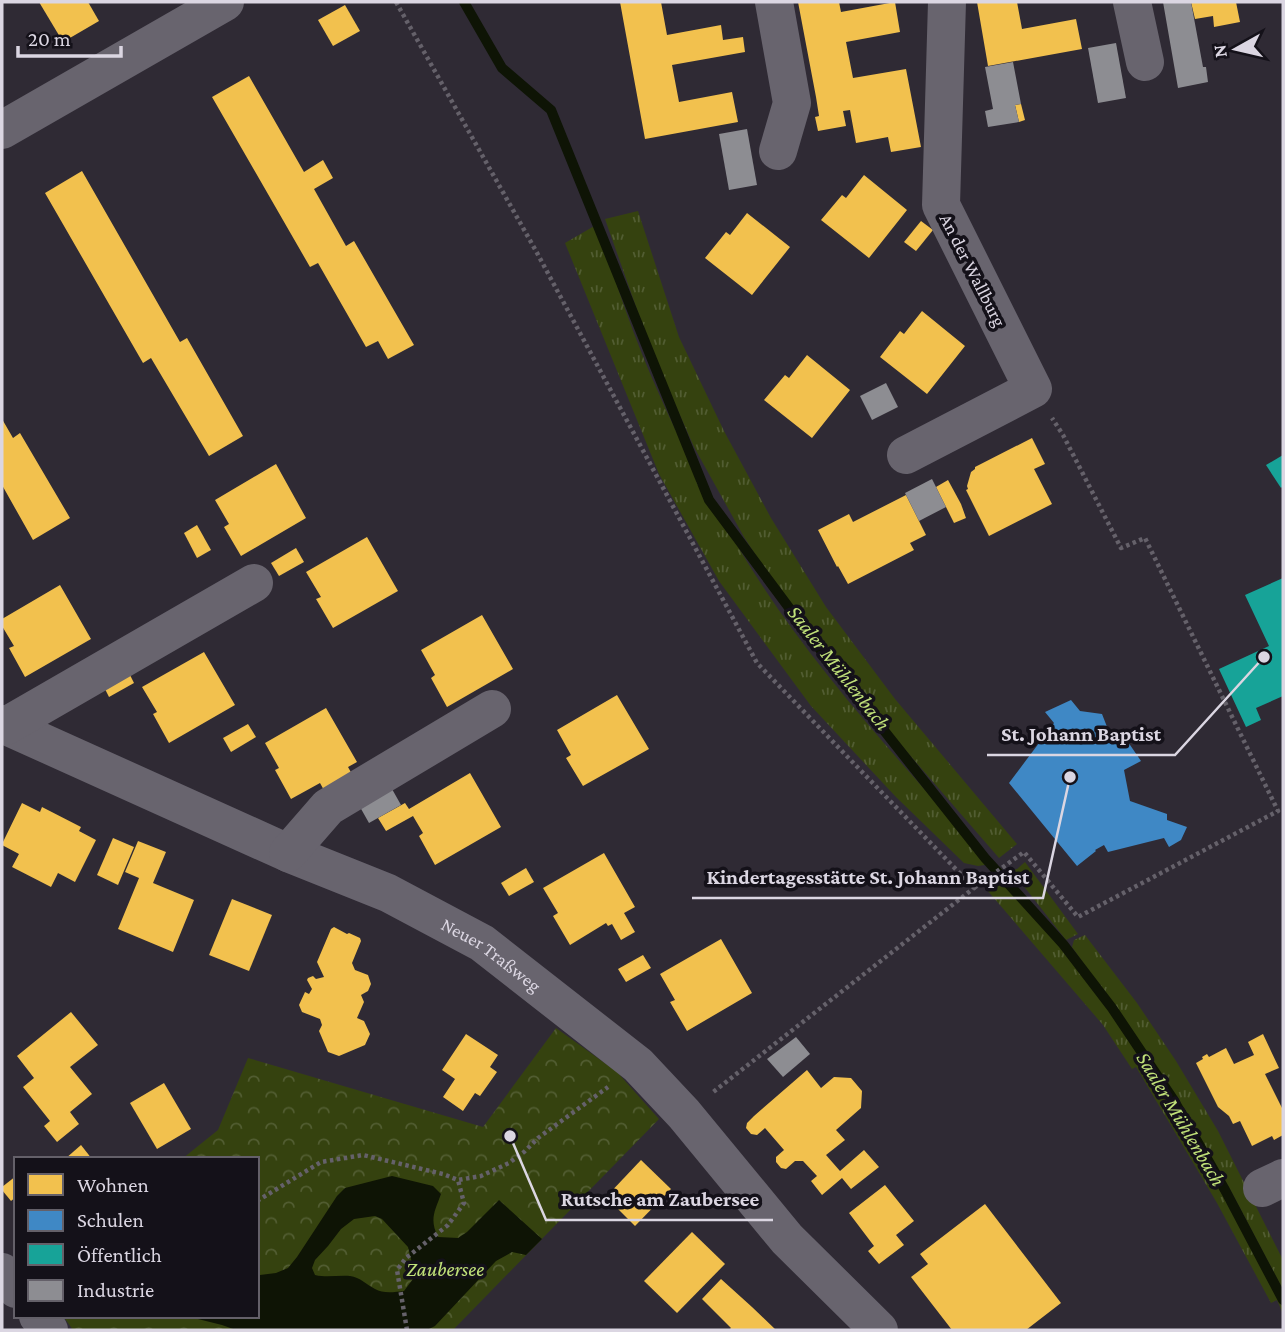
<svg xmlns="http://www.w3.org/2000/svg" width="1285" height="1332" font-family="'Crimson Pro',serif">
<defs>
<pattern id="grass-tufts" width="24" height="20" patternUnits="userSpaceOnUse" patternTransform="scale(1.75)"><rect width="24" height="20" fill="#35420f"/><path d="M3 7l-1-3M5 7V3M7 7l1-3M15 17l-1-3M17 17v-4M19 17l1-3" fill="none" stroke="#525d32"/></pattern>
<pattern id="park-crowns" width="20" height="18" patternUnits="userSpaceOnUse" patternTransform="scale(1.75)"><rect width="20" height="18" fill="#35420f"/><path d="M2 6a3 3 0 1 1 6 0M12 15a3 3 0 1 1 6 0" fill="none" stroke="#525d32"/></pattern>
</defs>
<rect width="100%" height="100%" fill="#2f2a34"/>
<!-- grass -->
<g fill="url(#grass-tufts)">
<polygon points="638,211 679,337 724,431 771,518 826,607 895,699 1017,844 999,858 869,708 799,622 744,537 694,447 652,352 605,219"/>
<path d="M596,225C612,269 626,315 644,359C670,422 700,482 734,540C803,659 900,761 991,864L978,866L964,863L896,797L811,706L719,581L659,474L565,243Z"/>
<polygon points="1025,862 1078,934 1066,940 1011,870 1017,869"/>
<polygon points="1003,877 1113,1012 1171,1101 1221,1191 1271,1284 1283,1309 1283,1314 1277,1300 1271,1303 1217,1203 1136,1067 1132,1069 1103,1025 987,890"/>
<polygon points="1085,935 1137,1003 1176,1061 1218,1131 1283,1260 1283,1290 1231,1191 1177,1097 1072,947 1074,940"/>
</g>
<!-- park -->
<polygon fill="url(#park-crowns)" points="556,1028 617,1072 659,1119 453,1330 73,1330 63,1316 257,1316 257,1159 182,1159 218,1130 248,1058 483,1127"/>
<!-- water -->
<path fill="#0e1405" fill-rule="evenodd" d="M392,1176L433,1186L441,1194C435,1211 429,1219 438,1237L458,1238L467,1232L499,1200L542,1239L526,1255L512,1252L496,1261L435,1326L427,1330H236L222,1325L186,1316H257V1272L260,1275L276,1273L288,1268L297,1257L337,1196L345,1188ZM375,1216L382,1219L408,1247L413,1267V1279L404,1291C395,1292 383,1294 375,1289C367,1285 360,1277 350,1276C338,1275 327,1278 315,1275L312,1268L315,1260L328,1246L341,1229L354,1219Z"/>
<!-- homes -->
<g fill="#f2c14e">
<polygon points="39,2 88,2 99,21 63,42"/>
<polygon points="620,2 661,2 667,35 721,25 723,40 743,37 745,52 672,65 679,102 732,92 738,122 645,139"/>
<polygon points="798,2 839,2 841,12 895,2 900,32 846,42 853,78 906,69 921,147 891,152 888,137 856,143 850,110 843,111 846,126 818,131 815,117 819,116 816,97"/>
<polygon points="977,2 1017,2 1022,29 1076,19 1082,49 988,66"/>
<polygon points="1191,2 1236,2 1240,22 1214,27 1213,16 1195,19"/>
<polygon points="345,5 360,31 333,46 318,20"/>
<polygon points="249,76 304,172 323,160 333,178 314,189 346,246 354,241 414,345 388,359 378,341 366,347 318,263 310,267 212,97"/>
<polygon points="1021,104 1025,120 1019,122 1015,105"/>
<polygon points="82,171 180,342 187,338 243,436 209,456 151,358 143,363 45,193"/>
<polygon points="864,175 907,210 869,258 821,220 842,195 846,198"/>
<polygon points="747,213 790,247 752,295 705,258 726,232 730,235"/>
<polygon points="921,221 933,230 916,251 904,242"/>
<polygon points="922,311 965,346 927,394 880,357 900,331 904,334"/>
<polygon points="807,355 850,390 812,438 764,400 785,375 789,378"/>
<polygon points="2,419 13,438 20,433 70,518 33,540 2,485"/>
<polygon points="1032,438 1045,464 1034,469 1052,504 989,536 966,490 968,489 967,486 971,472 975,469 975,467"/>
<polygon points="276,464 306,518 241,556 224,527 229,524 215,500"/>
<polygon points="948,480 961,504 966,518 954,523 936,487"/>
<polygon points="906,495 926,535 910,543 914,550 848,584 838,566 837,567 818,530 849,514 853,522"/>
<polygon points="197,525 211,550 197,558 184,533"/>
<polygon points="367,537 398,591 333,628 316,599 321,597 306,572"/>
<polygon points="296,548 304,562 279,576 271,563"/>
<polygon points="60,585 91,639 25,677 9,648 14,646 2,626 2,619"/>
<polygon points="482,615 513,669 447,707 431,678 435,675 421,650"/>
<polygon points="204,652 235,705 169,743 153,714 157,712 142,687"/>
<polygon points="127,669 134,683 109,697 102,683"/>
<polygon points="617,695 649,749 583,786 566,758 571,755 557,730"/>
<polygon points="326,708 357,762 348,767 358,785 330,801 320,783 291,799 275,770 279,768 265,743"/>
<polygon points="248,724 256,737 231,752 223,738"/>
<polygon points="470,773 501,827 435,865 419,836 423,833 413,816 386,831 378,818 405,803 409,809"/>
<polygon points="22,803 40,812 42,807 81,827 79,831 96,840 75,882 58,873 51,887 12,867 19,854 2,845 2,844"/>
<polygon points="113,838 134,847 118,885 97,875"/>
<polygon points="138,841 166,852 153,883 194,900 173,952 118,929 139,878 125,872"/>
<polygon points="604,853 635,907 624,913 635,932 621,940 612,924 608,926 606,923 570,945 553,916 558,913 543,888"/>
<polygon points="526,868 534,882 509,896 501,883"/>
<polygon points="232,899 272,915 249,971 209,955"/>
<polygon points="334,927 347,934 349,933 360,938 361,941 352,963 355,970 368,975 371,984 368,991 361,995 364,1002 357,1018 364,1021 370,1034 365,1045 339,1056 328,1052 319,1031 322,1025 320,1019 302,1012 299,1005 305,992 309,994 312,989 307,980 308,978 313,976 316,979 324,977 317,962 331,929"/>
<polygon points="721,939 752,993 687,1031 670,1002 675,1000 660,974"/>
<polygon points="643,955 651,968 626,982 618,969"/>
<polygon points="71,1012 98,1045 70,1067 92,1094 70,1112 79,1124 57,1142 44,1126 50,1121 23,1087 34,1078 17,1056"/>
<polygon points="466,1034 498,1055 490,1067 497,1072 480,1096 475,1093 463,1111 443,1097 455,1079 442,1070"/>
<polygon points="1263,1034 1279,1068 1265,1074 1283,1110 1283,1135 1274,1140 1272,1136 1252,1146 1240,1121 1233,1124 1229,1116 1218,1107 1196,1063 1203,1059 1202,1057 1207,1054 1209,1057 1226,1048 1234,1064 1254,1055 1248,1042"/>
<polygon points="807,1070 821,1088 834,1077 851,1078 862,1091 861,1108 836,1130 845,1140 826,1155 840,1171 864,1150 879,1167 851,1189 842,1178 822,1195 811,1181 817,1176 803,1161 795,1161 786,1169 781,1168 776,1162 776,1157 784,1150 765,1128 757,1135 751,1134 746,1128 747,1123 754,1116"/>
<polygon points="164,1083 191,1129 157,1149 130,1103"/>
<polygon points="81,1145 92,1159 65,1159"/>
<polygon points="641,1160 671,1189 635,1226 606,1197"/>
<polygon points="16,1176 16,1197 11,1201 2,1190 2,1187"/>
<polygon points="885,1185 914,1221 896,1235 904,1245 879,1264 868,1251 874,1246 849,1213"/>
<polygon points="985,1204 1061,1303 1026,1330 952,1330 911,1277 928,1264 920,1254"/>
<polygon points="692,1232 725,1264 677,1313 644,1281"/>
<polygon points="721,1279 752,1307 776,1330 729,1330 731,1328 702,1299"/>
</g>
<!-- schools -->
<polygon fill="#3f88c5" points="1071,700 1080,711 1102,714 1111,737 1128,742 1141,761 1124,770 1130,801 1167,814 1167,820 1187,827 1181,840 1169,847 1164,838 1108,852 1104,845 1095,850 1096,851 1077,866 1009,783 1054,723 1045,712"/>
<!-- public -->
<g fill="#17a398">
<polygon points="1283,455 1283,486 1281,488 1266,465"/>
<polygon points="1283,578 1283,696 1256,708 1261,720 1246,727 1219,669 1269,646 1245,595"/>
</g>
<!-- industry -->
<g fill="#8d8d92">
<polygon points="1163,2 1191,2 1203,67 1206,67 1208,82 1178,88"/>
<polygon points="1116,43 1126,98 1098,103 1088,48"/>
<polygon points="1013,62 1021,104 1015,105 1019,122 988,127 985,111 993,109 985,67"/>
<polygon points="747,129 757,185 729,190 719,134"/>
<polygon points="886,383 898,407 872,420 860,396"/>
<polygon points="932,479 946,507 919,521 905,493"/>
<polygon points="392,789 401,805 369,823 360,807"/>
<polygon points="796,1037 810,1054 783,1077 767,1059"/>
</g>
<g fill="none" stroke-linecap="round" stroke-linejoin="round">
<!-- stream -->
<polyline stroke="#0e1405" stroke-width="10" points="464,2 502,68 551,110 709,500 825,656 985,858 1063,944 1112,1008 1173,1099 1225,1190 1283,1300"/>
<!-- path -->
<g stroke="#65616a" stroke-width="4.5" stroke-dasharray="3.5 3.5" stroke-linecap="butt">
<polyline points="396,2 536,251 757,663 974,888 712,1093"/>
<polyline points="974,888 1024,852 1078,917 1278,811 1145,538 1121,548 1063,435 1052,418"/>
<polyline points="257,1201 321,1162 363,1155 443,1174 458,1180 481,1176 509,1163 524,1152 538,1138 608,1087"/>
<polyline points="407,1330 397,1270 406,1258 448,1225 464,1203 458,1180"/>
</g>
<!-- minor -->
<g stroke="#68646e" stroke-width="38">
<polyline points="774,2 792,103 778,151"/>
<polyline points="1132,2 1145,62"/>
<polyline points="2,130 225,2"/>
<polyline points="906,455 1033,389 941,205 947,2"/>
<path id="s1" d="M2,724L288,853L388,893L482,943L638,1065L684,1114L787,1239L879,1330"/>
<polyline points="6,726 254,583"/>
<polyline points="288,853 328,807 492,709"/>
<polyline points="1262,1188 1283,1178"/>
<polyline points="2,1272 16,1289"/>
<polyline points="38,1316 49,1330"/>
</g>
</g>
<g text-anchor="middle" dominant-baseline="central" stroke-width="7" stroke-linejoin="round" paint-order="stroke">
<!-- street labels -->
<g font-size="19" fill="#dbd6e2" stroke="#141119">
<text transform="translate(973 270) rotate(63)">An der Wallburg</text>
<text stroke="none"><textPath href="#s1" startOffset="542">Neuer Traßweg</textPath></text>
</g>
<!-- water labels -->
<g font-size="21" font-style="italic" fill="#c0e179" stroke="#141119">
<text transform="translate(839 668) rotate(52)">Saaler Mühlenbach</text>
<text transform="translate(1181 1119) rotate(59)">Saaler Mühlenbach</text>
<text x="445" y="1269">Zaubersee</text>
</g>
</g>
<!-- callouts -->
<path fill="none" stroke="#dbd6e2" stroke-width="2.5" d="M1264 657L1175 755H987M1070 777L1043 898H692M510 1136L546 1220H773"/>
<g fill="#dbd6e2" stroke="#141119" stroke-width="2.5">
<circle cx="1264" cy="657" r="7"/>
<circle cx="1070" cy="777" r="7"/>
<circle cx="510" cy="1136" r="7"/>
</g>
<g font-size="21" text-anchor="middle" font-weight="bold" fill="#dbd6e2" stroke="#141119" stroke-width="7" stroke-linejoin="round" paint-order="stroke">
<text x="1081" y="741">St. Johann Baptist</text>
<text x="868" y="884">Kindertagesstätte St. Johann Baptist</text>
<text x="660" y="1206">Rutsche am Zaubersee</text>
</g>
<!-- border -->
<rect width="1285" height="1332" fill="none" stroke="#dbd6e2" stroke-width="7"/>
<!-- legend -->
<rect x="14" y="1157" width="245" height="161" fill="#141119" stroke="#646069" stroke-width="2"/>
<rect x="28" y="1174" width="35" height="21" fill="#f2c14e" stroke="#646069" stroke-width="2"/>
<text x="77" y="1192" font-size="21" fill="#dbd6e2">Wohnen</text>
<rect x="28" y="1210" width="35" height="21" fill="#3f88c5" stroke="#646069" stroke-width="2"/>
<text x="77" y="1227" font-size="21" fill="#dbd6e2">Schulen</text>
<rect x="28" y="1244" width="35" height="21" fill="#17a398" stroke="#646069" stroke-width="2"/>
<text x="77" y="1262" font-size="21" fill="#dbd6e2">Öffentlich</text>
<rect x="28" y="1280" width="35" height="21" fill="#8d8d92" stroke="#646069" stroke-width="2"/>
<text x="77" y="1297" font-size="21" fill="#dbd6e2">Industrie</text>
<!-- north arrow -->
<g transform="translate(1236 49) rotate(262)" stroke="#141119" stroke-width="5" paint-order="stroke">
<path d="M0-5L12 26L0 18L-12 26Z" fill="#dbd6e2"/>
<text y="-10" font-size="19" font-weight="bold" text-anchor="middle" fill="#dbd6e2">N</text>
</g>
<!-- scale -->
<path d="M18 46v10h103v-10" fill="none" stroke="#dbd6e2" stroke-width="3.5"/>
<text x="28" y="46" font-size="21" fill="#dbd6e2" stroke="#141119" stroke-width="5" paint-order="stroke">20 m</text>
</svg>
